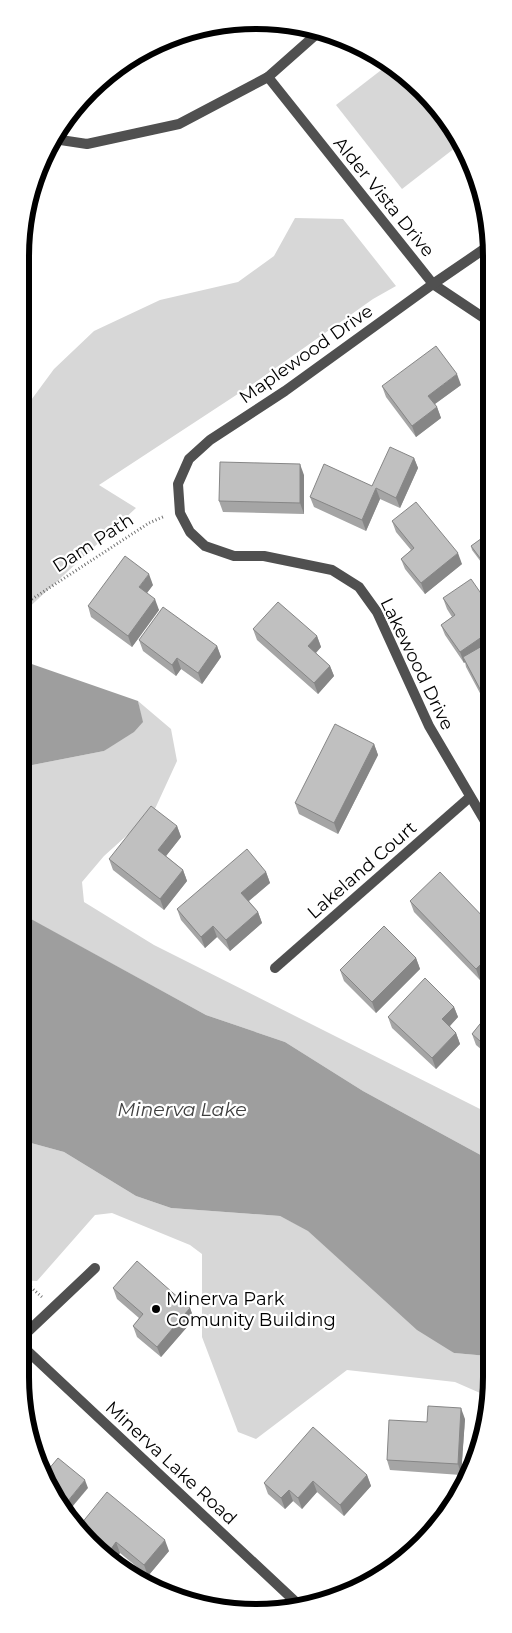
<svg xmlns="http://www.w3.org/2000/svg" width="512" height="1633" font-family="Montserrat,sans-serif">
<rect width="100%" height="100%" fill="#fff"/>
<!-- green -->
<g fill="#d7d7d7">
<polygon points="389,64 412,83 460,144 402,189 336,105"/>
<polygon points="295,218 343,219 396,286 373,299 250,386 99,485 136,508 23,613 24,408 26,407 54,369 94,331 160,300 238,282 274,256"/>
<polygon points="138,701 171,729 177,761 154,811 104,856 82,882 84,902 154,945 488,1113 488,1159 363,1091 285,1042 206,1015 30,919 22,911 22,767 104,751 142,722"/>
<polygon points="21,1142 31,1143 64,1152 136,1196 171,1208 280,1216 308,1230 454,1353 488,1356 487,1396 455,1382 347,1370 256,1439 238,1432 202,1337 202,1254 190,1245 112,1213 95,1215 37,1281 20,1280"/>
</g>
<!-- water -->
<g fill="#9e9e9e">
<polygon points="23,661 138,701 143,722 134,732 104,751 22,767"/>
<polygon points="22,911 31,919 206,1015 285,1042 363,1091 488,1159 488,1356 454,1353 417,1330 308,1231 280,1216 171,1208 136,1196 64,1152 31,1143 21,1142"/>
</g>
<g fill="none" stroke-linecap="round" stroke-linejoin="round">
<!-- path -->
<g stroke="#727272" stroke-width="3" stroke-dasharray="1 2.5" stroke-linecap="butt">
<polyline points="23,605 149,523 165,516"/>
<polyline points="20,1278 42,1297"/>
</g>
<!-- lane -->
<polyline stroke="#505050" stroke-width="10" points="20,1339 95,1268"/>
<!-- street -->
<g stroke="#505050" stroke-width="10">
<polyline points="268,77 433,284 490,322"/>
<polyline points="54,139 87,144 179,124 268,77 320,31"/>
<polyline points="489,828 429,726 377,612 359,587 332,570 264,556 234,556 205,546 190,532 180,513 178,484 189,459 210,440 285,391 433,284 490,245"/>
<polyline points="275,968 470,797"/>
<polyline points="20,1344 300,1606"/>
</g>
</g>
<!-- wall -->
<g fill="#a5a5a5">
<polygon points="461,385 435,404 437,407 441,418 416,437 386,397 382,386"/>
<polygon points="414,458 418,468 400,508 380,499 366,531 314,507 310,497 372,486"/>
<polygon points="304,475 304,514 223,512 219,501"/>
<polygon points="392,521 462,564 425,594 405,569 401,559 411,550 396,532"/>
<polygon points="489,533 489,562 484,566 472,550 471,546"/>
<polygon points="153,585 147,593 159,610 132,647 91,617 88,606"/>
<polygon points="443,598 489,605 489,710 466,667 465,662 464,663 445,635 441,625 452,617 447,609"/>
<polygon points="253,629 317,636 321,647 316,653 330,666 334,676 318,694 257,640"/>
<polygon points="139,640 217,646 221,657 202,684 181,669 176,676 143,651"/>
<polygon points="374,744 378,755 338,834 299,814 295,803"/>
<polygon points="177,826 181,837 166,856 183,870 187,881 164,910 113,870 109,859"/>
<polygon points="266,872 270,883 249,901 258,912 262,923 230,951 217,937 205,948 181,920 177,909"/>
<polygon points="410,901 488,922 488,971 480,980 414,912"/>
<polygon points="416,958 420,969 376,1013 344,981 340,970"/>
<polygon points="454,1007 458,1017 450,1026 456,1033 460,1044 436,1069 392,1028 388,1017"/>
<polygon points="488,1014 488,1055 476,1045 472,1034"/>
<polygon points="113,1288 190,1308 194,1319 161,1357 137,1337 133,1326 139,1318 117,1299"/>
<polygon points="465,1419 461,1475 390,1470 387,1460 427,1422"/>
<polygon points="367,1475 371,1486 344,1516 317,1492 302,1509 293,1501 285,1509 268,1494 264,1483"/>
<polygon points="81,1524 169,1551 148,1576 120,1553 115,1559 85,1535"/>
</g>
<!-- shaded-wall -->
<g fill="#868686">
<polygon points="457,374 461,385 432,406 428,396"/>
<polygon points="437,407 441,418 416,437 412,426"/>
<polygon points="414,458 418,468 400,508 396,498"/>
<polygon points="300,464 304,475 304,514 300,503"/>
<polygon points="376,488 380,499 366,531 362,520"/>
<polygon points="458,553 462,564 425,594 421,583"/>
<polygon points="489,557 489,562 484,566 483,562"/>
<polygon points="149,574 153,585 143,598 139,587"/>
<polygon points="155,599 159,610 132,647 128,636"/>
<polygon points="489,632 489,646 463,657 465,662 464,663 460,652"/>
<polygon points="317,636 321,647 312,657 308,646"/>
<polygon points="217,646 221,657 202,684 198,673"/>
<polygon points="177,658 181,669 176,676 172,665"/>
<polygon points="330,666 334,676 318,694 314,683"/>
<polygon points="374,744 378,755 338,834 334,823"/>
<polygon points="177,826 181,837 162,861 158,850"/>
<polygon points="183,870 187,881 164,910 160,899"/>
<polygon points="266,872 270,883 245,904 241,893"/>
<polygon points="258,912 262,923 230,951 226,940"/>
<polygon points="213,926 217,937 205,948 201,937"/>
<polygon points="488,957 488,971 480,980 476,969"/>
<polygon points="416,958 420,969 376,1013 372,1002"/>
<polygon points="454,1007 458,1017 446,1030 442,1019"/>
<polygon points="456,1033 460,1044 436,1069 432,1058"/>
<polygon points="190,1308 194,1319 161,1357 157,1347"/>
<polygon points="461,1408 465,1419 461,1475 458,1464"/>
<polygon points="367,1475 371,1486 344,1516 340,1505"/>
<polygon points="85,1480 88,1488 67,1513 63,1507"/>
<polygon points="313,1481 317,1492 302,1509 298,1498"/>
<polygon points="289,1490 293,1501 285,1509 281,1498"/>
<polygon points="165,1540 169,1551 148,1576 144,1565"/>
<polygon points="116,1542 120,1553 115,1559 111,1549"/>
</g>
<!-- building -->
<g fill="#c0c0c0" stroke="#868686">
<polygon points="436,346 457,374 428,396 437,407 412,426 382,386"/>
<polygon points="390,447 414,458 396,498 376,488 362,520 310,497 324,464 372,486"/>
<polygon points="220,462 300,464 300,503 219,501"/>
<polygon points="416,502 458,553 421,583 401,559 414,548 392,521"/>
<polygon points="489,533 489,557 483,562 471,546"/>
<polygon points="125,556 149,574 139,587 155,599 128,636 88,606"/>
<polygon points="471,579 489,605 489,632 460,652 441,625 455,615 443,598"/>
<polygon points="278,602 317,636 308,646 330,666 314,683 253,629"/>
<polygon points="163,607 217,646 198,673 177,658 172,665 139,640"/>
<polygon points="489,642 489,706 463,657"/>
<polygon points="335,724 374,744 334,823 295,803"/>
<polygon points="151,806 177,826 158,850 183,870 160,899 109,859"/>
<polygon points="247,849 266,872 241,893 258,912 226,940 213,926 201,937 177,909"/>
<polygon points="440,872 488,922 488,957 476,969 410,901"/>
<polygon points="384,926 416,958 372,1002 340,970"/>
<polygon points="425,978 454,1007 442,1019 456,1033 432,1058 388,1017"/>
<polygon points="488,1014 488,1048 472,1034"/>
<polygon points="137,1261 190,1308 157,1347 133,1326 143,1314 113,1288"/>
<polygon points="428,1406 461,1408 458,1464 387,1460 389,1420 427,1422"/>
<polygon points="313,1427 367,1475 340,1505 313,1481 298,1498 289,1490 281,1498 264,1483"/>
<polygon points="58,1458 85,1480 63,1507 43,1476"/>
<polygon points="107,1492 165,1540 144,1565 116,1542 111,1549 81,1524"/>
</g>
<!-- markers -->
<circle fill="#000" stroke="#fff" stroke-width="2" cx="156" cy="1309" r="5"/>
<g text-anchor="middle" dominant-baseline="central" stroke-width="4.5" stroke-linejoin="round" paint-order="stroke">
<!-- street labels -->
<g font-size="18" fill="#000" stroke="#fff">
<text transform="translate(384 197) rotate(51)">Alder Vista Drive</text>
<text transform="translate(306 354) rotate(-35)">Maplewood Drive</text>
<text transform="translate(93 543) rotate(-33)">Dam Path</text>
<text transform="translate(417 664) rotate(64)">Lakewood Drive</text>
<text transform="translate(362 870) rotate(-41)">Lakeland Court</text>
<text transform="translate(171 1463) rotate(43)">Minerva Lake Road</text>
</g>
<!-- poi labels -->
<g font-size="18" fill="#000" stroke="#fff" text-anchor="start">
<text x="166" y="1299">Minerva Park<tspan x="166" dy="21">Comunity Building</tspan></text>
</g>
<!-- water labels -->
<g font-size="19" font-style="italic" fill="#3f3f3f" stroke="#fff">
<text x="182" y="1109">Minerva Lake</text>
</g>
</g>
<!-- crop -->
<path d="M0 0H512V1633H0ZM256 29H256A227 227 0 0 1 483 256V1377A227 227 0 0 1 256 1604H256A227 227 0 0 1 29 1377V256A227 227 0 0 1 256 29Z" fill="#fff" fill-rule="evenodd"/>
<path fill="none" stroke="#000" stroke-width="6" d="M256 29H256A227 227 0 0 1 483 256V1377A227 227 0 0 1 256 1604H256A227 227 0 0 1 29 1377V256A227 227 0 0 1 256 29Z"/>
</svg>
